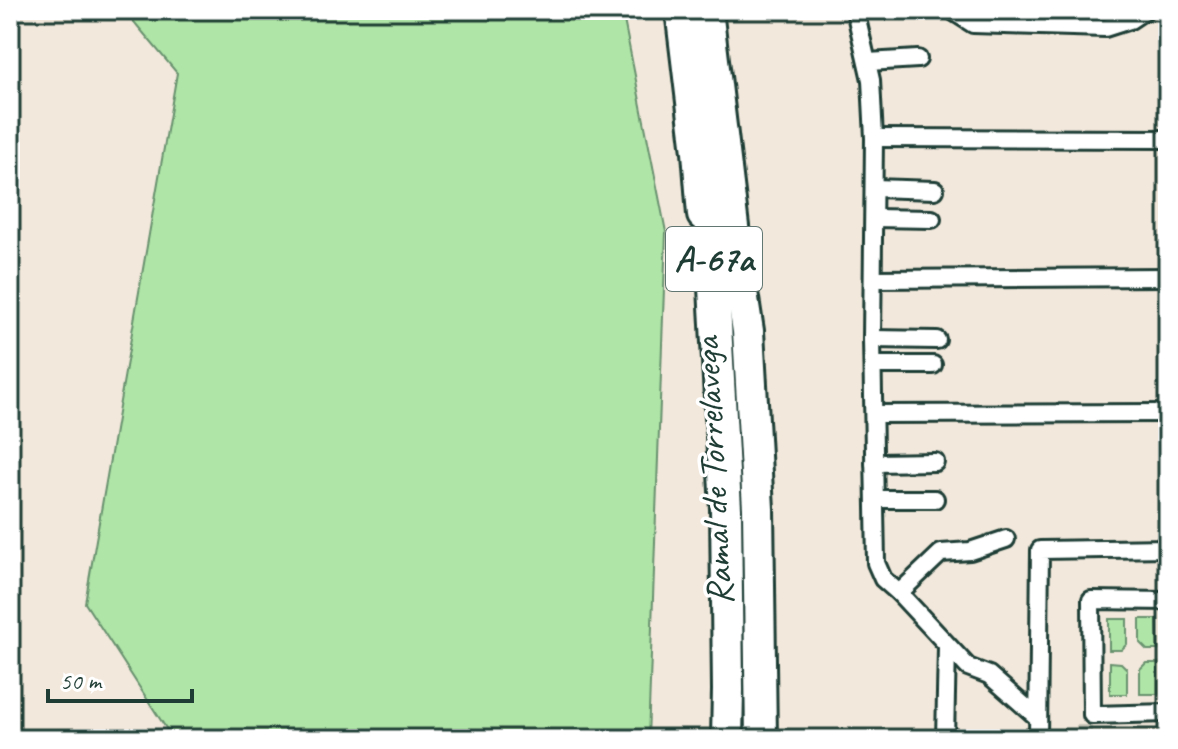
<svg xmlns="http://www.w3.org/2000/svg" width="1178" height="749" font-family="Caveat,sans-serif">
<rect width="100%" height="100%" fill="#f3e8dc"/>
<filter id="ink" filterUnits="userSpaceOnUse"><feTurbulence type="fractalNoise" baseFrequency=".0125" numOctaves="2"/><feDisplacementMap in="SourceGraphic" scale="16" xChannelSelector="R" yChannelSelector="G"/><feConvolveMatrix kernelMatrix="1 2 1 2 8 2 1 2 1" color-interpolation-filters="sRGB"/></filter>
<g filter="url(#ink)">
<!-- green -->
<g fill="#afe5a7" stroke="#67916e" stroke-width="2">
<polygon points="124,10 622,10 666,232 648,739 173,739 85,603 177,73"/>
<polygon points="1109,619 1127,619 1127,644 1121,650 1109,650"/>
<polygon points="1140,619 1157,619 1158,650 1147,650 1140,643"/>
<polygon points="1110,662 1121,663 1127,669 1127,694 1110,694"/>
<polygon points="1146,663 1158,663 1158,694 1140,694 1140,669"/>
</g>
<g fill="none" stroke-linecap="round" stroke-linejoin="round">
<!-- street-tunnel -->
<polyline stroke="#c9c6ba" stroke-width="16" stroke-dasharray="16 8" stroke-linecap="butt" points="1084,725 1084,739"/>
<!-- street casing -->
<g stroke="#1f3d34" stroke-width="22">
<g id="street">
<polyline points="855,10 871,80 874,138 872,339 876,563 883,579 899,593 968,667 989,675 1037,717"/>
<polyline points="951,10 973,24 1105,28 1130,20 1145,10"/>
<polyline points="868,62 918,59"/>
<polyline points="874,138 1168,139"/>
<polyline points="874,188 935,190"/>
<polyline points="874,218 932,219"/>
<polyline points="873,279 1168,277"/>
<polyline points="872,339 937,340"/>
<polyline points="873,365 933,365"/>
<polyline points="874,414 1168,413"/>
<polyline points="874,463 935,462"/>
<polyline points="875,499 935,499"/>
<polyline points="899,593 941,553 970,551 1006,539"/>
<polyline points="1168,601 1091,600 1092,715 1168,713"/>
<polyline points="945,739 947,647"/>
<polyline points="1038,739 1040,550 1168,548"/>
</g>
</g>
<!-- highway casing -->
<g stroke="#1f3d34" stroke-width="36">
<g id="highway">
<polyline points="681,10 698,152 703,215"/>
<polyline points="707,10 737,260 748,331 758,509 761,739"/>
<polyline points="709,195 726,509 728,690 727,739"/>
</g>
</g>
<!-- street -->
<use href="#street" stroke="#fff" stroke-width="16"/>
<!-- highway -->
<use href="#highway" stroke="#fff" stroke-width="30"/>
</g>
</g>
<g text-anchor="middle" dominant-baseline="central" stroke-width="7" stroke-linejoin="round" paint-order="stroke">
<!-- shield labels -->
<rect fill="#fff" stroke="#627771" stroke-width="2" x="666" y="227" width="96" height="64" rx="6"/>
<g font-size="36" font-weight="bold" fill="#1f3d34">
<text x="714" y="259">A-67a</text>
</g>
<!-- street labels -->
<g font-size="38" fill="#1f3d34" stroke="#fff">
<text transform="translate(713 471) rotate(-93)">Ramal de Torrelavega</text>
</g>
</g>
<!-- margin -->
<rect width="1178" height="749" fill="none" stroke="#fff" stroke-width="40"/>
<rect x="20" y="20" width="1138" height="709" fill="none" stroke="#1f3d34" stroke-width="3" filter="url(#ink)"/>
<!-- scale -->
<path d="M48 689v12h144v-12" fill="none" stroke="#1f3d34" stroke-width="4"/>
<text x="60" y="689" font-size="24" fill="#1f3d34" stroke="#ffffff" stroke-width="6" paint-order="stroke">50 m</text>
</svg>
